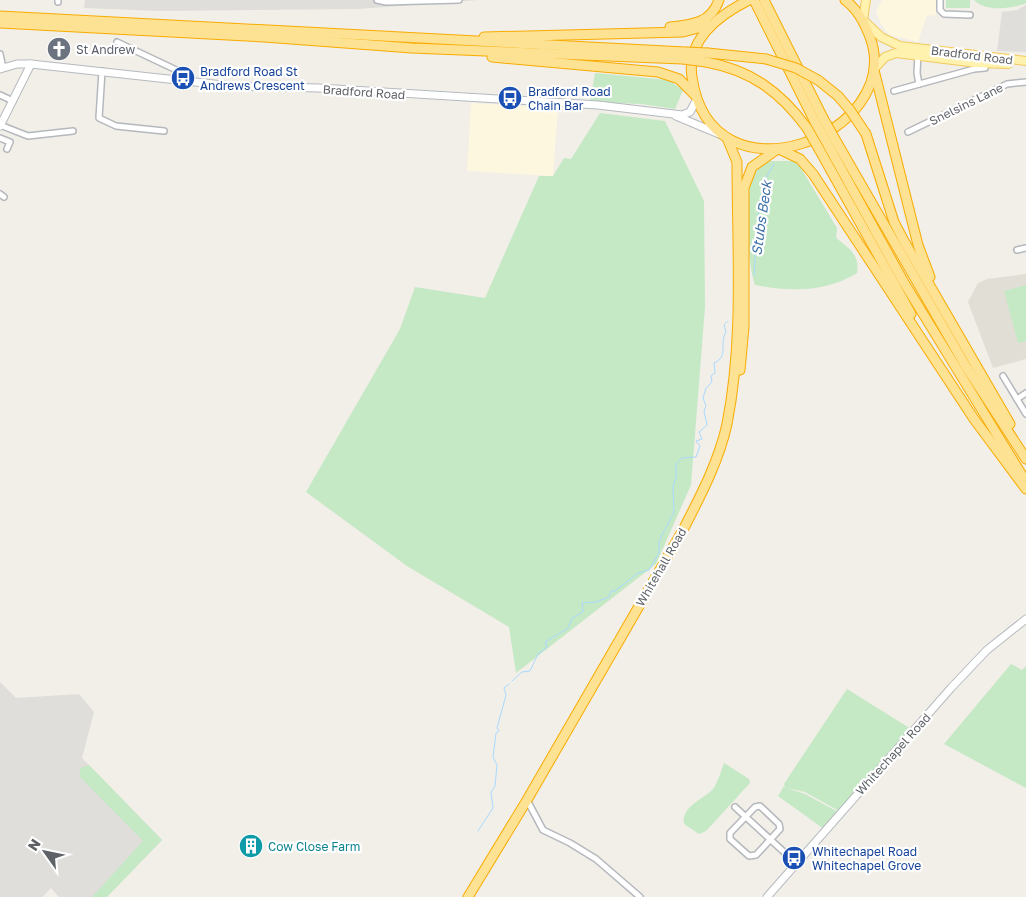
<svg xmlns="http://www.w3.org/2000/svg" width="1026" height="897" font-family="'Golos Text',sans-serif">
<rect width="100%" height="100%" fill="#f1efe8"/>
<!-- commercial -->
<g fill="#fef7e0">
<polygon points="882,0 936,0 936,16 927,15 918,42 889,35 881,24 876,11"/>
<polygon points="471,103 558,108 553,176 467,171"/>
</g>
<!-- industrial -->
<g fill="#e0deda">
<polygon points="85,0 479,0 358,9 159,11 84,8"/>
<polygon points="1026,5 1026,52 997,51 1002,12 1017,10"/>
<polygon points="0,682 16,698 79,694 94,712 82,758 162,840 106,897 59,897 51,888 42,897 0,897"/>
</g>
<!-- education -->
<polygon fill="#e1ded6" points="1026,274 1026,359 993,368 968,302 978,283 987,279"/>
<!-- green -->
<g fill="#c5e8c5">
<rect x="946" y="0" width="24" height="8"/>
<path d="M974,0H1026V3C1012,9 985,12 974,0Z"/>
<polygon points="595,73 669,80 683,90 675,109 641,104 590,102"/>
<polygon points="600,113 665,121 704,201 705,307 691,485 656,564 516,673 509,627 407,566 306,492 400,329 415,287 485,298 539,176 553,176 564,158 571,159"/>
<path d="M768,161H793L799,165L837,228L836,238C849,248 860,255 857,273C827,292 790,292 755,285C747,262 745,201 752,178C755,169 760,165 768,161Z"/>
<polygon points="1026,285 1026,341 1018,343 1004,291"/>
<polygon points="1011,664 1022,670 1026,666 1026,788 944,744"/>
<polygon points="847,689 911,729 839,811 805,792 786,788 805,794 838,812 824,829 778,796 784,786 786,788 784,784"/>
<path d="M724,763L749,779L750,783L706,831L699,834L684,824C681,806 704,799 713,789C718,782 721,771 724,763Z"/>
<polygon points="89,765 162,840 107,897 92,897 143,841 80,777 80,768"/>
</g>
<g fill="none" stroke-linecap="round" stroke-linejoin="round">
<!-- stream -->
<g stroke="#aadaff" stroke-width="1">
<polyline points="754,275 758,215 764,181 774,164"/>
<path d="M512,681L522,672L530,671L538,654L547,647L545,642L568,628L572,618L583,612L582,603L596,602L609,597L611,591H615L638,573L649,570L659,553V541L674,512L673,486L676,477V464L682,458L696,457L700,446L696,441L702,439L699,432L707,425L704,411L706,406L703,398L706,388L712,382L711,376L715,373L714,363C729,357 719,343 726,332L724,325L728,321"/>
<polyline points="478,831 493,808 491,792 495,786 497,765 493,757 496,733 499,731 497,728 506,695 504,688 509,684"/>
</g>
<!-- street casing -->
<g stroke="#b5b8bc" stroke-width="8">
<g id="street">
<polyline points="377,0 386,2 459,0"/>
<polyline points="940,0 940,10 944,14 970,15"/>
<polyline points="58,2 58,0"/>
<polyline points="117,42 189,76 193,82"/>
<polyline points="0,54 3,68"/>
<polyline points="918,54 917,73 919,84"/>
<polyline points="102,71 99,118 116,126 164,131"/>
<polyline points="894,91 974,69 985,68"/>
<polyline points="0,95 13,101"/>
<polyline points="0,125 28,136 73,131"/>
<polyline points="908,132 1007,84 1026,82"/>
<polyline points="0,138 10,142 7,149"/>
<polyline points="0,194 4,197"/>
<polyline points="1017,250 1026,248"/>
<polyline points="1003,376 1026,414"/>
<polyline points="1017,399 1026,393"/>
<polyline points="527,800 543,830 570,843 596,859 640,897"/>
<polygon points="760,806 779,824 780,829 756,855 749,856 730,839 730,833 755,807"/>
<polyline points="735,807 796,863"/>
</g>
</g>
<!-- secondary casing -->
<g stroke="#b6babf" stroke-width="9">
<g id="secondary">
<polyline points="0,69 17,64 31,64 232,86 319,88 598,105 682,115 690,112 697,99"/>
<polyline points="676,116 724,136"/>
<polyline points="0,126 31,64"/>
<polyline points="767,897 951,688 987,650 1026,619"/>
</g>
</g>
<!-- primary casing -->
<g stroke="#f2c960" stroke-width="10">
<g id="primary">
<polyline points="863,20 866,0"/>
<polyline points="865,22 881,37 900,46 1026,61"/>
<polyline points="874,69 885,57 896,53 977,63 1008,64"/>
</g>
</g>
<!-- highway casing -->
<g stroke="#f9ab00" stroke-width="11">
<g id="highway">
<path d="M749,0C719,15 686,39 692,77C711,211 906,134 870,37C864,22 858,10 845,0"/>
<polyline points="754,0 815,122"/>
<polyline points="764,0 823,118"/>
<polyline points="0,16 685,52"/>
<polyline points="0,23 264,37 412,48 683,59"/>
<path d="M670,27C692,25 711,23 719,0"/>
<polyline points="484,37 683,32 710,25"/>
<polyline points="708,53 766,59"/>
<polyline points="492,57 658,72 679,79 695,95"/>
<path d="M706,62C750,70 780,91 807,128"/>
<polyline points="874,70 918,245 930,277"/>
<polyline points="818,80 838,96"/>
<polyline points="866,134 894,222 904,241 1010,424"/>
<polyline points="836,141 965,365 1026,459"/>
<polyline points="828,145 903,281 1023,477"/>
<polyline points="819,149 911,314"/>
<polyline points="781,150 800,159 813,174 974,419 1026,489"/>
<polyline points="740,370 744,327 744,188 752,167 776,150"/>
<path d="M468,897L527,800L683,530C700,497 719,461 727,424C744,338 737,249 737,162L727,138"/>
</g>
</g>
<!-- street -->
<use href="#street" stroke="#fff" stroke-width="5"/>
<!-- secondary -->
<use href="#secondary" stroke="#fff" stroke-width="7"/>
<!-- primary -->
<use href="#primary" stroke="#fff2af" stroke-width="8"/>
<!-- highway -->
<use href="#highway" stroke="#fde293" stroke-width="9"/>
<!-- highway-bridge casing -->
<g stroke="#f9ab00" stroke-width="11" stroke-linecap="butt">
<g id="highway-bridge">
<polyline points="685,52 708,53"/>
<polyline points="683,59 706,62"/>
<polyline points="766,59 796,68 818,80"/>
<polyline points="838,96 850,110 866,134"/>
<polyline points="823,118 836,141"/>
<polyline points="815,122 828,145"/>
<polyline points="807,128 819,149"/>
</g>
</g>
<!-- highway-bridge -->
<use href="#highway-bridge" stroke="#fde293" stroke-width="9"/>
</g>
<!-- icons -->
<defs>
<g id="church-disc" transform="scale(1.25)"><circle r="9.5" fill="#6b7280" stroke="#fff"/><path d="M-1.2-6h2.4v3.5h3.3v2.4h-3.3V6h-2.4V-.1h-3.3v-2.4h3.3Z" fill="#fff"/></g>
<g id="bus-disc" transform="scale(1.25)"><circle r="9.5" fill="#1a4fb4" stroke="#fff"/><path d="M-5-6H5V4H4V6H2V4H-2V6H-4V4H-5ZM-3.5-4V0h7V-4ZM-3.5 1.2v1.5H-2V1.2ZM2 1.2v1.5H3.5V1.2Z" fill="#fff"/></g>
<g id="building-disc" transform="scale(1.25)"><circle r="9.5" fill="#0f9aa8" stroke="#fff"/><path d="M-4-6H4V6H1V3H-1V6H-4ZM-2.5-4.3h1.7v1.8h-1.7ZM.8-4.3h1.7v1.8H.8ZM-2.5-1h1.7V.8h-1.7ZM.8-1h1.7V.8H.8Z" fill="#fff"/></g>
</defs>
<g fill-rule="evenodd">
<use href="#church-disc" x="59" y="49"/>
<use href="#bus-disc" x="183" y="78"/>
<use href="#bus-disc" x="510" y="98"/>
<use href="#building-disc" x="251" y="846"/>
<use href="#bus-disc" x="794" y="858"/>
</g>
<g text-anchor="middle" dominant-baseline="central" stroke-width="4.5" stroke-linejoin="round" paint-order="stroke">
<!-- worship labels -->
<g font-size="12" fill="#5b616d" stroke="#fff" text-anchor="start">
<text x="76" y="49">St Andrew</text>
</g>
<!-- street labels -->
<g font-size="12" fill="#5f6368" stroke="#fff">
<text transform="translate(972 55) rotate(7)">Bradford Road</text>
<text transform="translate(364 92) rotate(4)">Bradford Road</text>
<text transform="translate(966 104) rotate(-26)">Snelsins Lane</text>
<text transform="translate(661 567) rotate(-60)">Whitehall Road</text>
<text transform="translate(893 754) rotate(-48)">Whitechapel Road</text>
</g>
<!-- transit labels -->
<g font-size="12" fill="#164399" stroke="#fff" text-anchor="start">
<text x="200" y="71">Bradford Road St<tspan x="200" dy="14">Andrews Crescent</tspan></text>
<text x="528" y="91">Bradford Road<tspan x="528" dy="14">Chain Bar</tspan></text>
<text x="812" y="851">Whitechapel Road<tspan x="812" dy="14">Whitechapel Grove</tspan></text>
</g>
<!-- culture labels -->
<g font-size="12" fill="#0d838f" stroke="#fff" text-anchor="start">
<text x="268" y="846">Cow Close Farm</text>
</g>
<!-- water labels -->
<g font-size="14" font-style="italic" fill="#4174aa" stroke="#fff">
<text transform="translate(761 218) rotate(-82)">Stubs Beck</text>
</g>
</g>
<!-- north arrow -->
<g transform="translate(45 852) rotate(303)" stroke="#ffffff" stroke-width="4" paint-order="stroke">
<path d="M0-4L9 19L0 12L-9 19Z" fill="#5f6368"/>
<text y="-8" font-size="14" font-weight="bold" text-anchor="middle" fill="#5f6368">N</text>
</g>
</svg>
